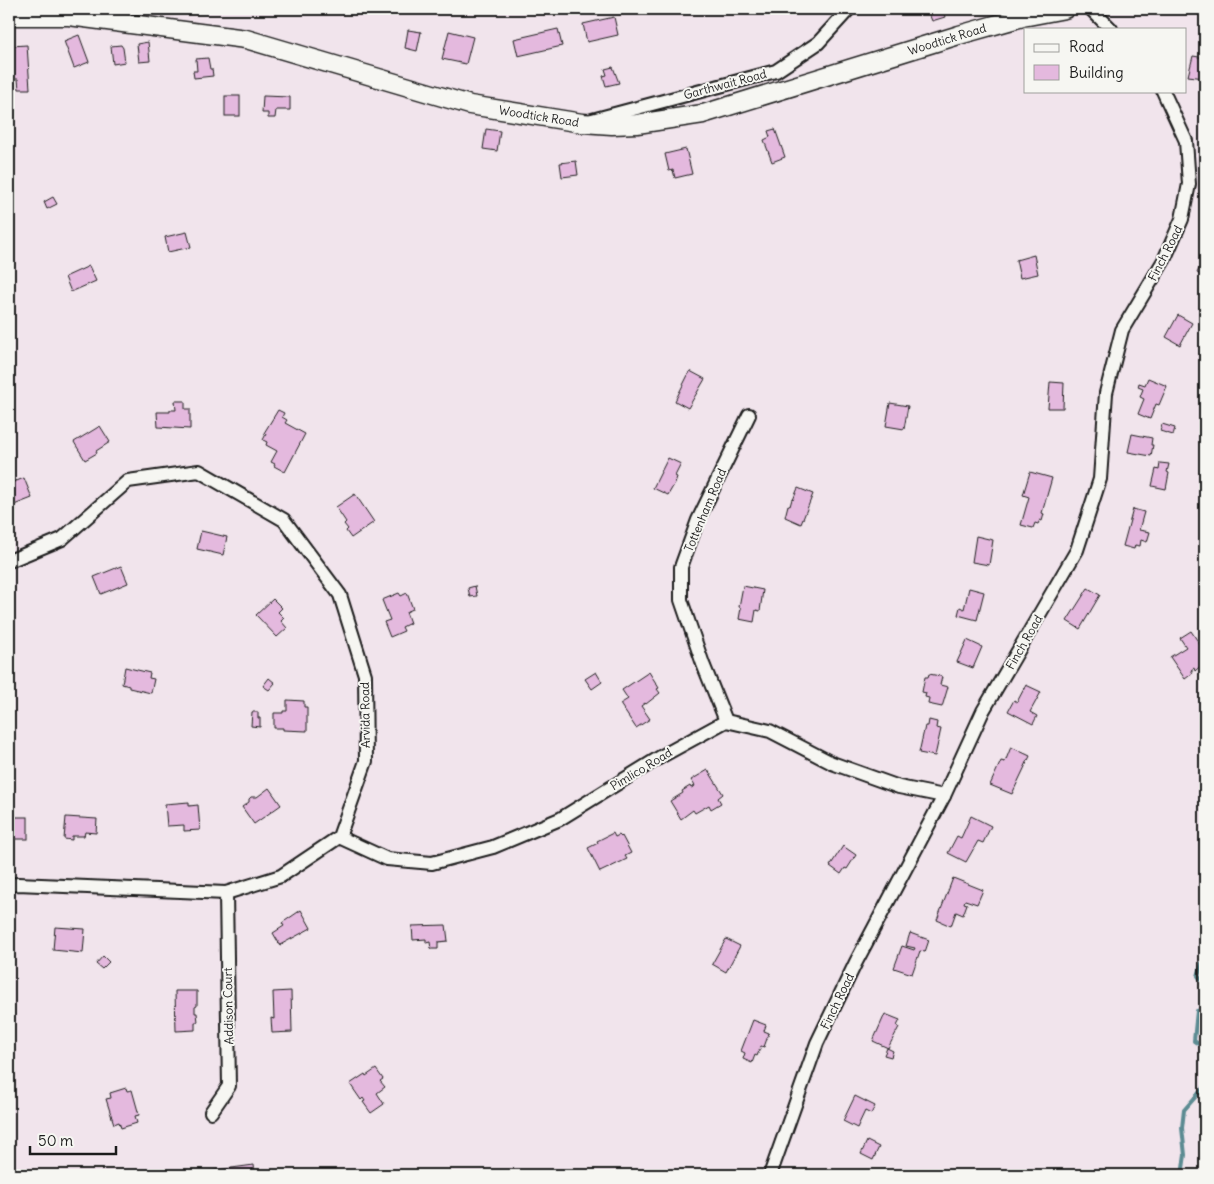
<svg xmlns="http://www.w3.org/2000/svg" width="1214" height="1184" font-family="Delius,sans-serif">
<rect width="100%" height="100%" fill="#f1e4ec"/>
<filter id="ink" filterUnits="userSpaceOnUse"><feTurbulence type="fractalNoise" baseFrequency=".02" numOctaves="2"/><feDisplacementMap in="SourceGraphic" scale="10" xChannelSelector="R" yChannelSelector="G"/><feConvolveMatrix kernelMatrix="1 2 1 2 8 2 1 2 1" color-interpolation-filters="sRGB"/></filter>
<g filter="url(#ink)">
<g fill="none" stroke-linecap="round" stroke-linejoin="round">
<!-- stream -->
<g stroke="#5b8b92" stroke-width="4">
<polyline points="1205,954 1198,976 1204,983 1205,1009 1197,1011 1194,1041 1205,1048"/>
<polyline points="1182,1175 1185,1155 1182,1128 1184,1110 1205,1086"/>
</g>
</g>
<!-- building -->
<g fill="#e4b9de" stroke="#1c1c1c">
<polygon points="915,9 945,9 943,10 945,17 932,21 928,11 918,15"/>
<polygon points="614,17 618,35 587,42 583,24"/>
<polygon points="558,29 562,46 518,56 514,39"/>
<polygon points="408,30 421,32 417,51 405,48"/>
<polygon points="449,31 473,37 466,64 442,59"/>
<polygon points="79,35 89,62 74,68 64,41"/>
<polygon points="148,42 150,61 139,62 137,44"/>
<polygon points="27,45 30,89 19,89 18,79 9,79 9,70 12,70 11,46"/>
<polygon points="121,45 123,48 125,62 113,64 111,46"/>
<polygon points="1193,56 1205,58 1205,78 1188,76"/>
<polygon points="208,58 210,69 212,69 213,76 194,78 193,71 197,71 196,59"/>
<polygon points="613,67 619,83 606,86 603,76 607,75 605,69"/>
<rect x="225" y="96" width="15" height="20"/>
<polygon points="263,96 290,97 290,110 276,110 275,118 268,118 268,113 262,113"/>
<polygon points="486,129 500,131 497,151 483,149"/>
<polygon points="775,129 785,157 772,162 764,140 770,137 768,131"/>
<polygon points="686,149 692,174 675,178 673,170 669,171 665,154"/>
<polygon points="576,161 578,175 562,177 560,163"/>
<polygon points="53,197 57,204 47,209 44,202"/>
<polygon points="187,232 191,247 168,252 165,237"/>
<polygon points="1034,255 1038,274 1020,278 1016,260"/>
<polygon points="1205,256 1205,277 1197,273"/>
<polygon points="89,266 96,281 71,292 65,277"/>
<polygon points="1178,315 1192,323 1180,345 1166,337"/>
<polygon points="690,371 705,379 688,408 675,401"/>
<polygon points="1148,378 1167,386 1159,405 1156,404 1150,419 1138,414 1144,399 1140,397 1143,389 1138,387 1139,383 1145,385"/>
<polygon points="1050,382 1064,383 1063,408 1048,408"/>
<polygon points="175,401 185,401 185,409 190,409 190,429 158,427 157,412 170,412 170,410 176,410"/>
<polygon points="890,403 908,406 904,429 886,426"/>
<polygon points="278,410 284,413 282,417 287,420 285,423 305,434 285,472 274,466 275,464 271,462 277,451 266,445 267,442 263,440 266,434 264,433"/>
<polygon points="1162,424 1175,428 1173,435 1160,431"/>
<polygon points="100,426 110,442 96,451 97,453 85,460 74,442"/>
<polygon points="1132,434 1152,438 1151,445 1153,445 1151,456 1128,452"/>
<polygon points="668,458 681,464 675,476 677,477 675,483 668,495 653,488"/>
<polygon points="1160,463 1169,464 1167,472 1169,473 1166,489 1152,486 1156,469 1159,470"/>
<polygon points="1030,472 1052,478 1042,513 1044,514 1042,521 1040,520 1038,524 1035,523 1033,528 1021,525 1029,497 1023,495"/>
<polygon points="24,478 32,498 14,505 16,510 9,513 9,481 13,480 14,482"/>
<polygon points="798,488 813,494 801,524 785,517 788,505 790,506 792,499 793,500"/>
<polygon points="355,494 374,522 351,538 346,531 348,529 344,524 346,522 336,507"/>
<polygon points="1133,509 1144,512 1139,530 1150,532 1147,542 1141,540 1140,546 1135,545 1134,549 1123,546"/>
<polygon points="201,531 227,537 223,555 197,549"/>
<polygon points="976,536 993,540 989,565 972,562"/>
<polygon points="121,566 128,583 101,594 94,577"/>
<polygon points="475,586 477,596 470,597 468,588"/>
<polygon points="743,586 763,590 760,611 756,610 754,622 739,619 741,608 739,607"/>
<polygon points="969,588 984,592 977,620 958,615 960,607 964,609"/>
<polygon points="1088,588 1100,595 1080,629 1067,621"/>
<polygon points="399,593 401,596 407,593 413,609 406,612 410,623 402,627 404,631 390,637 384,622 390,620 382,600"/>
<polygon points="273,599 282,608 278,612 284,618 281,621 287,628 277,637 256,615"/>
<polygon points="1191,631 1205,652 1205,662 1195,671 1194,668 1191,670 1193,673 1185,679 1170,657 1186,647 1180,638"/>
<polygon points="967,640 982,647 973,668 957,662"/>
<polygon points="125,667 150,673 149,678 154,679 151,693 129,688 129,686 122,684"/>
<polygon points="596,672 602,682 592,689 585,679"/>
<polygon points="649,672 659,688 657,689 660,693 646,704 645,703 641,706 650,719 636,728 620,704 628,699 622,690"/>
<polygon points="929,674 940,676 942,677 940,685 948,687 942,707 928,704 929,698 925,697 926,693 922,692 925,677 928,677"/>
<polygon points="269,678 275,683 269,690 263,686"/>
<polygon points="1026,685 1041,692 1030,712 1037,716 1033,724 1008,711 1014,700 1017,702"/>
<polygon points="287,700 304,701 304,707 307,707 307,731 283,730 283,728 274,728 274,713 283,713 283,711 287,711"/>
<polygon points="252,712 258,712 258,718 260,718 260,727 251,726"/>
<polygon points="929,720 937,722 936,728 941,729 935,756 919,753 925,726 928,726"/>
<polygon points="1011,747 1030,756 1012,794 990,785 1001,761 1005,762"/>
<polygon points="708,770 723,794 718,798 721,803 711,809 709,805 695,813 693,810 681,819 670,801 683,793 682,791 690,786 691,788 695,786 691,780"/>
<polygon points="269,788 281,805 254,824 242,807 249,802 249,799 251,797 257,797"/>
<polygon points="189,802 189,806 198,805 200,830 184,831 184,825 167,826 165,804"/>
<polygon points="971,816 991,826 983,843 978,841 966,862 948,853 957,836 961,838"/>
<rect x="9" y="817" width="19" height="22"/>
<polygon points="66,817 97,819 96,833 85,832 84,836 72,836 72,840 64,839"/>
<polygon points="613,833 615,837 619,835 621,837 622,836 631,853 625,856 627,859 600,872 588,848 598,843 597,841"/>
<polygon points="843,846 856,855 847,869 845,868 841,874 830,866"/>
<polygon points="953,878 983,890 977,904 965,900 964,903 967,904 963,915 956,912 951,926 937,920"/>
<polygon points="301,910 311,928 280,945 273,933 284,926 282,923"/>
<polygon points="446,925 448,941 438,942 438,949 431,949 430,942 426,943 426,939 413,940 412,926"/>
<polygon points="55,927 85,929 83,953 53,950"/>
<polygon points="910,933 929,940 925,952 920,951 912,974 894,968 902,946 914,950 915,948 906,946"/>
<polygon points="726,939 740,946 726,972 712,964"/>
<polygon points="103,956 109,962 102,969 96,964"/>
<polygon points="175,991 197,991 197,1006 195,1007 195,1013 197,1013 198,1022 195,1022 195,1030 176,1031"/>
<polygon points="291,991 292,1032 272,1033 271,1018 274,1019 273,992"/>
<polygon points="885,1014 900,1020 897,1026 899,1027 888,1048 873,1041"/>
<polygon points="753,1020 766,1025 764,1031 769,1033 764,1047 761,1046 757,1056 755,1055 752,1063 743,1059 745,1053 741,1051"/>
<polygon points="887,1048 893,1051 891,1057 884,1055"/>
<polygon points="376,1069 383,1079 380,1081 385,1087 377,1093 384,1104 371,1113 363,1102 365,1101 363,1098 361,1100 350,1084 365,1074 366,1076"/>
<polygon points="126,1088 127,1091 132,1090 139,1115 135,1116 137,1123 121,1128 119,1122 114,1124 106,1099 111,1098 110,1093"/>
<polygon points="855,1096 875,1106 871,1114 865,1111 857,1128 843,1121"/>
<polygon points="867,1141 879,1147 873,1160 861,1154"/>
<polygon points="254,1165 255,1175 202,1175 202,1172"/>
</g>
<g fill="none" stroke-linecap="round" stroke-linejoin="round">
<!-- street casing -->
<g stroke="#1c1c1c" stroke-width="16">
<g id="street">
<polyline points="1091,9 1111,29"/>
<polyline points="592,120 776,71 818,43 849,9"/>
<polyline points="9,561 62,539 128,481 199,471 284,520 340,595 365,675 366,761 339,837 281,876 226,893 18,884 9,885"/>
<polyline points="726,721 703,664 681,600 681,567 698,520 749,415"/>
<polyline points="339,837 387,859 432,863 493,847 560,819 662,756 726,721 770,731 832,763 899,787 944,796"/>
<polyline points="211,1112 229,1086 226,893"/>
<polyline points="770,1175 817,1043 856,962 944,796 983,711 1077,550 1100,479 1106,393 1122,330 1164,260 1182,219 1189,184 1186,141 1163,91"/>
</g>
</g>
<!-- secondary casing -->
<g stroke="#1c1c1c" stroke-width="21">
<polyline id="secondary" points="9,16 69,16 246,39 470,105 582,123 612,125 637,124 703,114 959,35 1023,17 1065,9"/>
</g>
<!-- street -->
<use href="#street" stroke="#f6f6f2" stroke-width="12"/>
<!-- secondary -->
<use href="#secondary" stroke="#f6f6f2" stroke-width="18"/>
</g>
</g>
<g text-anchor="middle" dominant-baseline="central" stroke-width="4" stroke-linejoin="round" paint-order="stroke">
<!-- street labels -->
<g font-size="12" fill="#1c1c1c" stroke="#f6f6f2">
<text transform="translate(947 39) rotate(-17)">Woodtick Road</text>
<text transform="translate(725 84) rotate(-15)">Garthwait Road</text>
<text transform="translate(539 116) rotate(9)">Woodtick Road</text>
<text transform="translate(1165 253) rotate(-63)">Finch Road</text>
<text transform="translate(705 510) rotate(-67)">Tottenham Road</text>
<text transform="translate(1024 642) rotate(-60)">Finch Road</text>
<text transform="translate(365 715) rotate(-91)">Arvida Road</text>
<text transform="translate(641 769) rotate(-31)">Pimlico Road</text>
<text transform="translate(837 1001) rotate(-64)">Finch Road</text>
<text transform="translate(228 1006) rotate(-91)">Addison Court</text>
</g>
</g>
<!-- margin -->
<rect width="1214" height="1184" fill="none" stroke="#f6f6f2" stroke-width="30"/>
<rect x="15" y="15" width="1184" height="1154" fill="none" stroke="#1c1c1c" stroke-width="2" filter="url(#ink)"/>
<!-- legend -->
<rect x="1024" y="28" width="162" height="65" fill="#f6f6f2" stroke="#9f9f9c"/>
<rect x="1034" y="44" width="25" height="8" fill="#f6f6f2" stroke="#9f9f9c"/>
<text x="1069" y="52" font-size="15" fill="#1c1c1c">Road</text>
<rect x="1034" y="65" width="25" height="15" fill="#e4b9de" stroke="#9f9f9c"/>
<text x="1069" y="78" font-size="15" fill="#1c1c1c">Building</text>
<!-- scale -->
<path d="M30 1146v8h86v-8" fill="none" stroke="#1c1c1c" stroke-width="2.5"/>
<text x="38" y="1146" font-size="15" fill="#1c1c1c" stroke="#f6f6f2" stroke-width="4" paint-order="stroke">50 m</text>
</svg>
